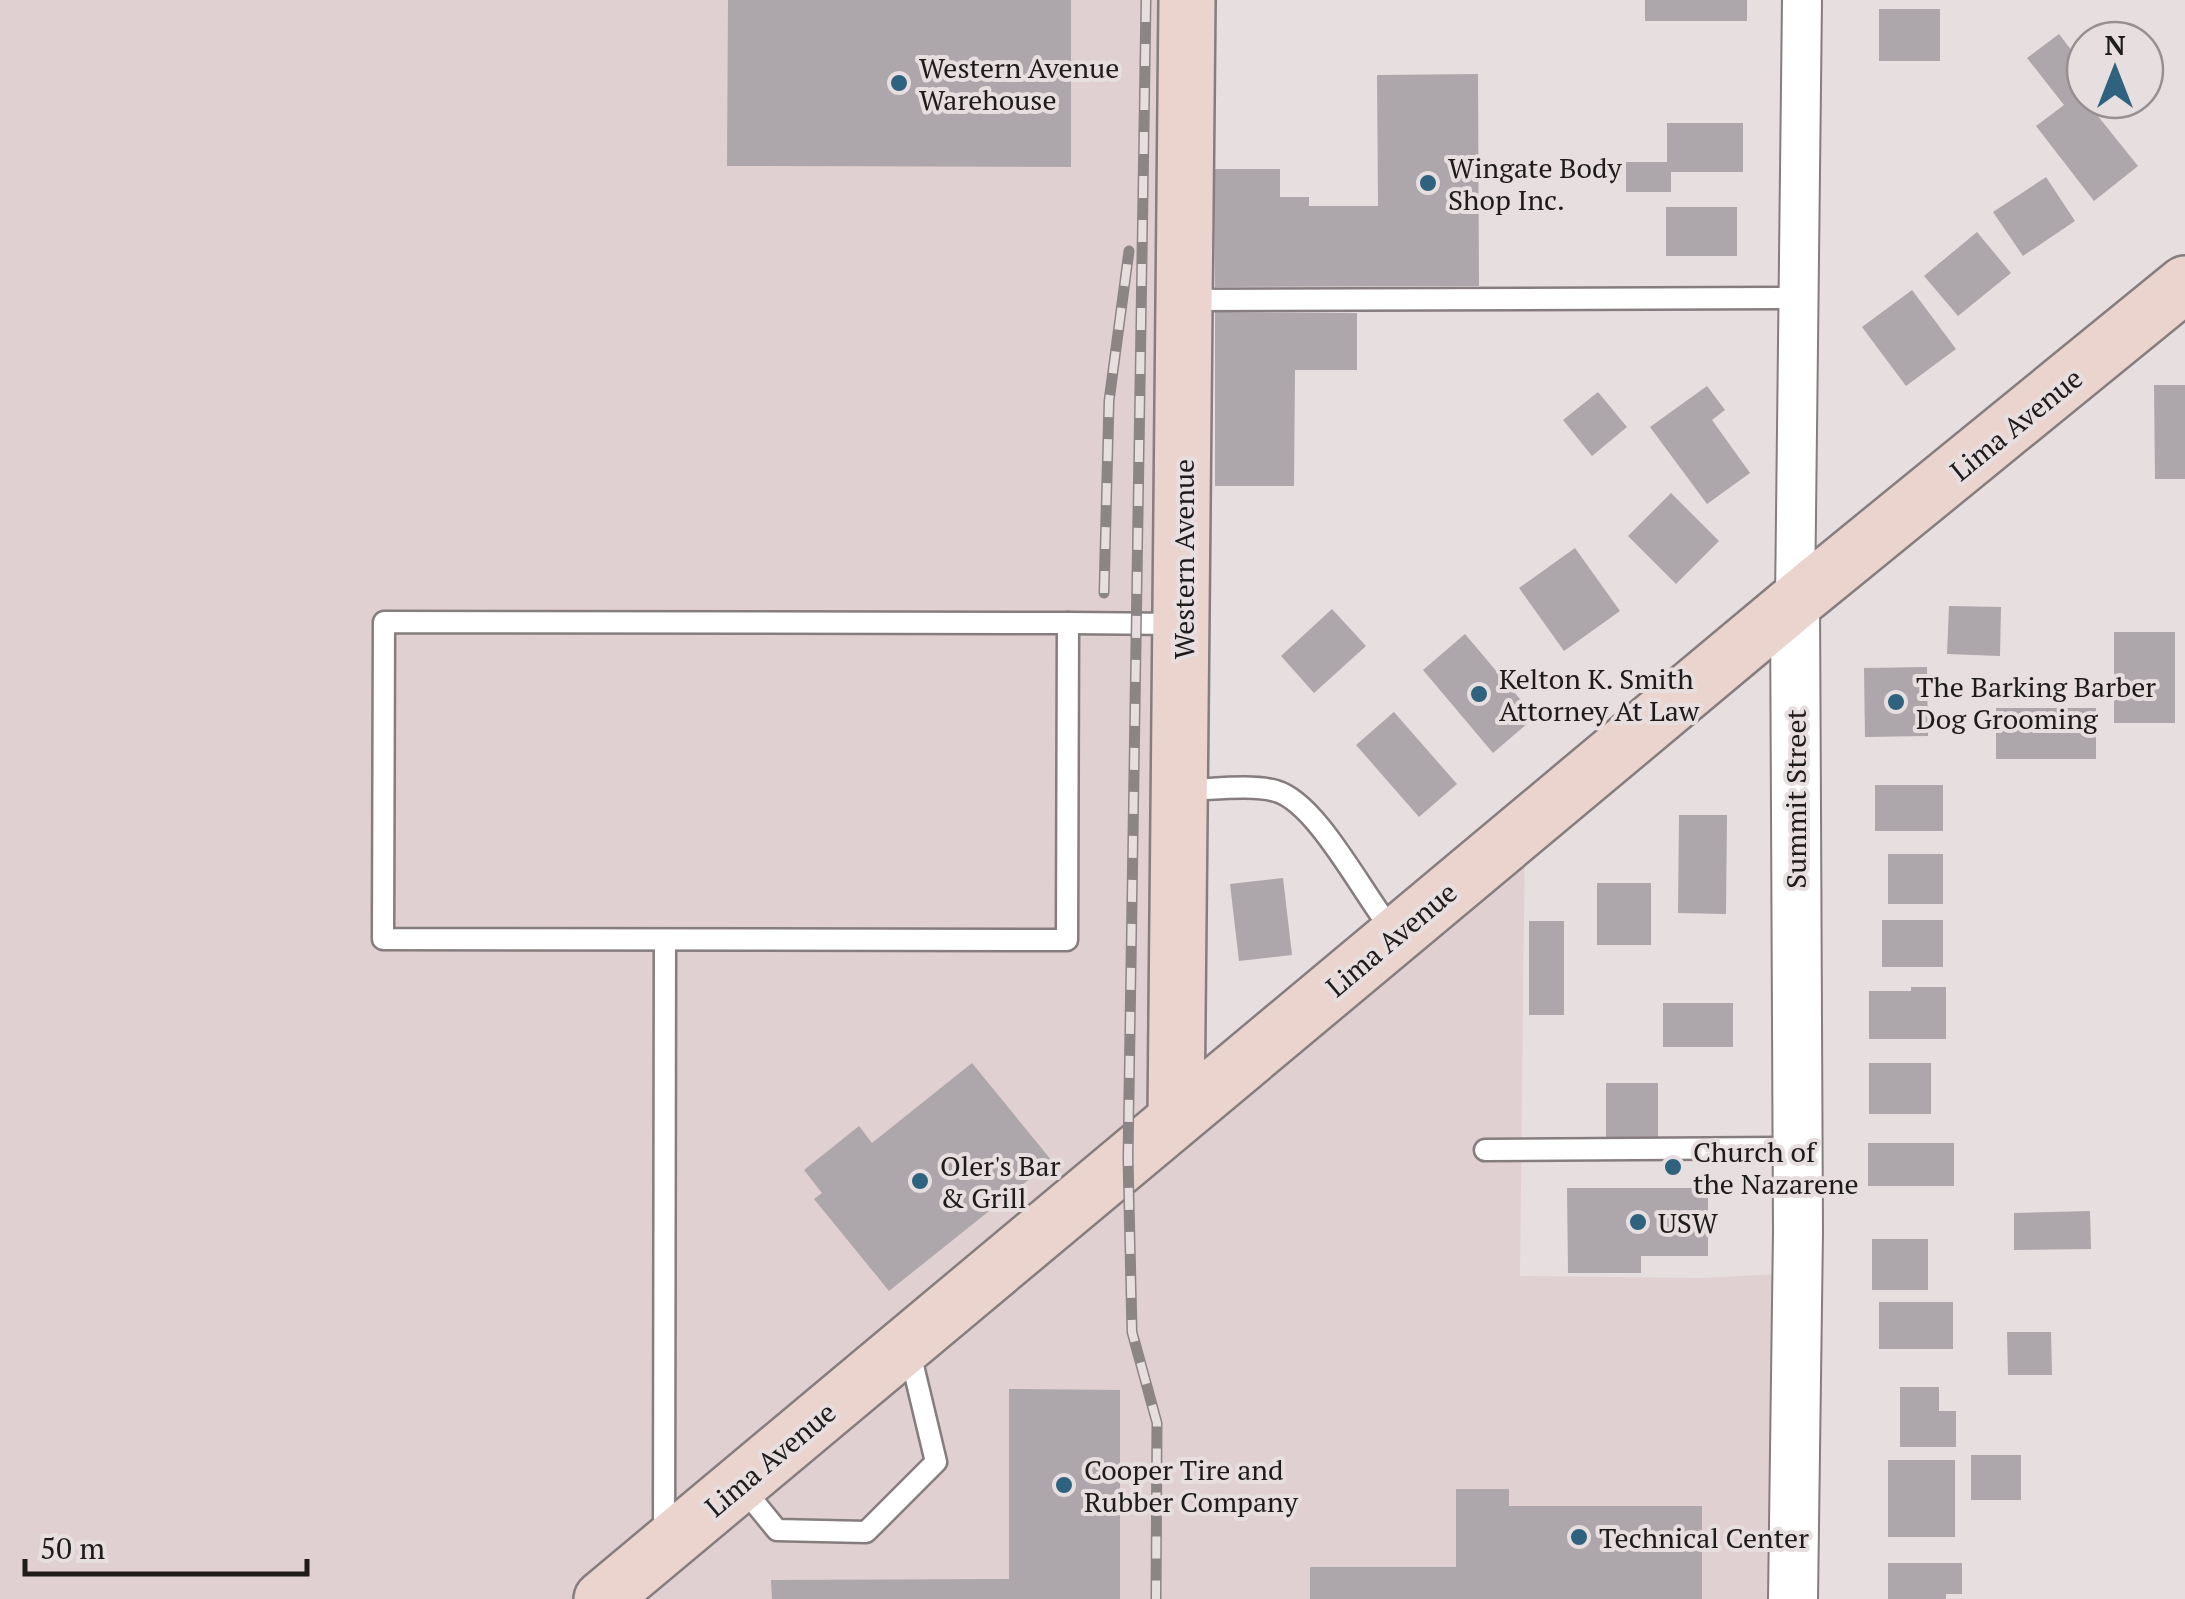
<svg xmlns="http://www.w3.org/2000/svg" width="2185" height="1599" font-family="'PT Serif',serif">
<rect width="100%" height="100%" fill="#e7dedf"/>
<!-- built -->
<polygon fill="#e1d0d1" points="0,0 1187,0 1176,1116 1525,829 1520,1276 1702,1278 1797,1273 1793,1599 0,1599"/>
<!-- building -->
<g fill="#ada6aa">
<polygon points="728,0 1071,0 1071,167 727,166"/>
<rect x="1645" y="0" width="102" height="21"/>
<rect x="1879" y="9" width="61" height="52"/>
<polygon points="2059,34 2085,68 2085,88 2080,92 2085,100 2138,166 2094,201 2036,126 2064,105 2027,58"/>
<polygon points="1478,74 1479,286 1215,287 1214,169 1280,169 1280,197 1309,197 1309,206 1378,206 1377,75"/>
<polygon points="1667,123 1743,123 1743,172 1671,172 1671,192 1626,192 1626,162 1667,162"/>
<polygon points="2046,177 2075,221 2023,256 1993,212"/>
<rect x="1666" y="207" width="71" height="49"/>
<polygon points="1977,232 2011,273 1958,316 1924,276"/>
<polygon points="1912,290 1956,349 1906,386 1862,327"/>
<polygon points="1215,312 1357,313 1357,370 1295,370 1294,486 1215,486"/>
<polygon points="2154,385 2185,385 2185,479 2155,479"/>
<polygon points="1707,386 1725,410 1712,420 1750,473 1707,504 1650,427"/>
<polygon points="1598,392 1627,427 1592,456 1563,420"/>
<polygon points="1671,493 1719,541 1676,584 1628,536"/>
<polygon points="1575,548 1620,611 1564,651 1519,588"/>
<polygon points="1949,606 2001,607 2000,656 1947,654"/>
<polygon points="1332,609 1366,646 1314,693 1281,656"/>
<rect x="2114" y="632" width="61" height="91"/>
<polygon points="1465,634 1535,717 1493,753 1423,670"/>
<polygon points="1927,667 1928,736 1865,737 1864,668"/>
<rect x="1996" y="708" width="100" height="51"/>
<polygon points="1394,712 1457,784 1419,817 1356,745"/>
<rect x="1875" y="785" width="68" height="46"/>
<polygon points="1679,815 1727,815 1726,914 1678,913"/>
<rect x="1888" y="854" width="55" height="50"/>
<polygon points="1283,878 1292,955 1239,961 1230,884"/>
<rect x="1597" y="883" width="54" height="62"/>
<rect x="1882" y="920" width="61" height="47"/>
<rect x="1529" y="921" width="35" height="94"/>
<polygon points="1911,987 1946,987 1946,1039 1869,1039 1869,991 1911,991"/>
<rect x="1663" y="1003" width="70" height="44"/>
<polygon points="972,1063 1052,1161 889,1291 814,1199 822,1193 804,1170 859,1126 872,1143"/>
<rect x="1869" y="1063" width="62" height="51"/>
<rect x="1606" y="1083" width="52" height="56"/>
<rect x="1868" y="1143" width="86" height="43"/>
<polygon points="1567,1188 1708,1188 1708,1256 1641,1256 1641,1273 1568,1273"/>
<polygon points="2090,1211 2091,1249 2014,1250 2014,1213"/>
<rect x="1872" y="1239" width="56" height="51"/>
<rect x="1879" y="1302" width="74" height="47"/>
<polygon points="2007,1332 2051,1332 2052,1375 2008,1375"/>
<polygon points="1900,1387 1939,1387 1939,1411 1956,1411 1956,1447 1900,1447"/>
<polygon points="1009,1389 1120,1390 1120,1599 772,1599 771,1580 1009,1579"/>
<rect x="1971" y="1455" width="50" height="45"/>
<rect x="1888" y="1460" width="67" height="77"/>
<polygon points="1456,1489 1509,1489 1509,1506 1702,1506 1702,1599 1310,1599 1310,1567 1456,1567"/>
<polygon points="1888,1563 1962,1563 1962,1594 1946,1594 1946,1599 1888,1599"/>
</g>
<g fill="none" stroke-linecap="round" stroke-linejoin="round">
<!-- service casing -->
<g stroke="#857d7e" stroke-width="25">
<g id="service">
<polyline points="1187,300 1799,298"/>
<polygon points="384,622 1068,623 1067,940 383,939"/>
<polyline points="1068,623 1181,624"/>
<path d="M1181,790C1210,790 1249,784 1276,791C1318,803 1364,897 1395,934"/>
<polyline points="1485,1150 1797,1148"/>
<polyline points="741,1486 777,1530 866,1532 936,1462 909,1349"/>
<polyline points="664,1540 665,940"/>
</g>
</g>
<!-- minor casing -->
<g stroke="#857d7e" stroke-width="42">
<polyline id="minor" points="1795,602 1802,0"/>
</g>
<!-- tertiary casing -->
<g stroke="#857d7e" stroke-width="52">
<polyline id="tertiary" points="1793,1599 1798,1231 1795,602"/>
</g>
<!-- secondary casing -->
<g stroke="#857d7e" stroke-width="60">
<g id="secondary">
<polyline points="1176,1118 1187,0"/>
<polyline points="602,1599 1795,602 2185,284"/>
</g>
</g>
<!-- service -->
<use href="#service" stroke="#fff" stroke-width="20"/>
<!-- minor -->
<use href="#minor" stroke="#fff" stroke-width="38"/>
<!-- tertiary -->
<use href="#tertiary" stroke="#fff" stroke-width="48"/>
<!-- secondary -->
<use href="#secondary" stroke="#ebd4ce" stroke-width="55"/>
<!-- rail casing -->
<g stroke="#8c8586" stroke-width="11">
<g id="rail">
<polyline points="1146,0 1128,1158 1132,1332 1157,1423 1156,1599"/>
<polyline points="1104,593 1109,401 1129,251"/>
</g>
</g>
<!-- rail -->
<use href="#rail" stroke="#e7dedf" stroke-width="8" stroke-dasharray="22" stroke-linecap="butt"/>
</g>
<!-- markers -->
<g fill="#2e627e" stroke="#e7dedf" stroke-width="4">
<circle cx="899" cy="83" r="10"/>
<circle cx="1428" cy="183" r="10"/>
<circle cx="1479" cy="694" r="10"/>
<circle cx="1896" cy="702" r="10"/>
<circle cx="1673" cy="1167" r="10"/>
<circle cx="920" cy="1181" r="10"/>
<circle cx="1638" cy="1222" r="10"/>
<circle cx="1064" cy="1485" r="10"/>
<circle cx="1579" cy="1537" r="10"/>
</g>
<g text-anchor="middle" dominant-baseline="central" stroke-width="8" stroke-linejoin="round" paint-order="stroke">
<!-- poi labels -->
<g font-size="28" fill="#1e1b1b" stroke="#e7dedf" text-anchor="start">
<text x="919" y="67">Western Avenue<tspan x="919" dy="32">Warehouse</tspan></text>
<text x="1448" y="167">Wingate Body<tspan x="1448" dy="32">Shop Inc.</tspan></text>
<text x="1499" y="678">Kelton K. Smith<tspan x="1499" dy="32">Attorney At Law</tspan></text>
<text x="1916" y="686">The Barking Barber<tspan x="1916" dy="32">Dog Grooming</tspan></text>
<text x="1693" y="1151">Church of<tspan x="1693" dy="32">the Nazarene</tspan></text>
<text x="940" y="1165">Oler's Bar<tspan x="940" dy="32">&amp; Grill</tspan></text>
<text x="1658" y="1222">USW</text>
<text x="1084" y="1469">Cooper Tire and<tspan x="1084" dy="32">Rubber Company</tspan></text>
<text x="1599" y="1537">Technical Center</text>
</g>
<!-- street labels -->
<g font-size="28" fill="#1e1b1b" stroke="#e7dedf">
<text transform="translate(2016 424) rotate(-39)">Lima Avenue</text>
<text transform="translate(1183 559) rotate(-90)">Western Avenue</text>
<text transform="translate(1795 799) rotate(-90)">Summit Street</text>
<text transform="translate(1391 939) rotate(-40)">Lima Avenue</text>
<text transform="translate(770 1459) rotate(-40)">Lima Avenue</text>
</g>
</g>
<!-- north arrow -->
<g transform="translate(2115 70)"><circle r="48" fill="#e7dedf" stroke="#979091" stroke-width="2.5"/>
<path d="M0-8L18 38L0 25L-18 38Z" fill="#2e627e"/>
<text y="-15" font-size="28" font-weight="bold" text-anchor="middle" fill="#1e1b1b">N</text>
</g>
<!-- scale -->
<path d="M25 1559v15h282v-15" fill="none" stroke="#1e1b1b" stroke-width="5"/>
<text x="40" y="1559" font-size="30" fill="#1e1b1b" stroke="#e7dedf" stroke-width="8" paint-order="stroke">50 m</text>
</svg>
